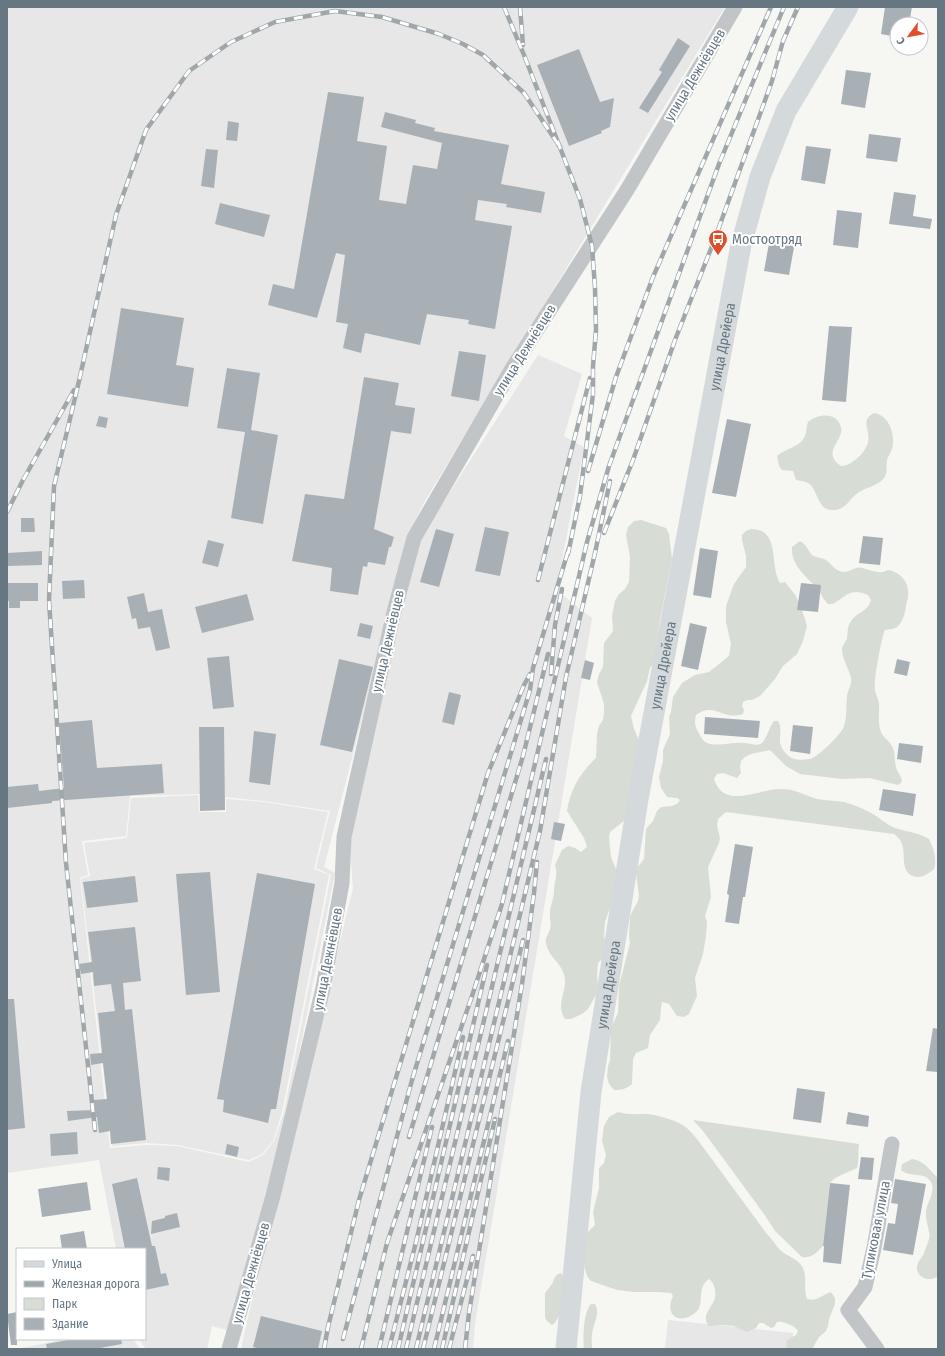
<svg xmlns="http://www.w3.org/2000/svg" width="945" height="1356" font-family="'Fira Sans Condensed',sans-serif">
<rect width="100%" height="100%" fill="#f6f6f3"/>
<!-- built -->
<g fill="#e6e7e6" fill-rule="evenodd">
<path d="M7,7H725L423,504L410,532L324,867L335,873L281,1144L231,1331L212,1326L207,1349H146L139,1339H145V1249H116L99,1160L7,1173ZM200,794V811L225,810V797L264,801L330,811L316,868L331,875L284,1112L274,1141L263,1155L249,1162L177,1146L147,1145L110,1148L80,878L88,875L82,841L126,836L130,796Z"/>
<polygon points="538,355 582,374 564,436 584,447 556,590 592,618 475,1324 473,1349 241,1349 262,1254 325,1003 353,888 349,837 419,540"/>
<polygon points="198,795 199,812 226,812 226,799 264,802 328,812 314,869 329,875 282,1112 273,1141 262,1154 249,1160 178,1145 147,1143 112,1146 81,879 90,876 84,843 127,838 131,798"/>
<polygon points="668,1320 793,1333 793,1349 665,1349"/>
<polygon points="66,1339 133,1339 140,1349 17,1349"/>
</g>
<!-- green -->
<g fill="#d7ddd4">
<path d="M874,413C889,415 896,435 892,449C891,453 888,456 887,460C886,467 888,472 884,478C877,487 864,487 855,495C848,502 844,511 831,510C817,509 818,489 808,483C805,481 800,481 796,480L793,471L782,470L779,466L777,456C785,449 799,447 804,438C807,434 806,427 808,422C817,414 837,411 841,427C845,440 820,452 841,466C852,466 866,452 868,442C871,429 859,421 874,413Z"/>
<path d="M641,520L666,528L669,534L672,559L660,620L654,664L650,668L647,681L631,716L634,729L642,747L625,820L610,832L609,837L611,857L618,874L613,899L605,922L604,935L605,941L602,959L598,963L597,975L598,987L597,993L588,1009L582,1014L571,1019H565C556,1005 565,995 565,981C565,964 548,958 546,943C545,937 549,934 550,929C552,924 549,918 550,913C550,908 552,903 553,898C554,895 554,892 554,889C555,880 558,874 555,865L562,850L568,846L575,848L581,852L587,847L584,838L567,811C570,790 580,773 596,758L597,734L599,726L603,720L604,713V704L597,682L599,674L603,667L604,643L613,631L612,616L615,601L619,594L625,589L629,582L630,557L626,535L628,527L634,521Z"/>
<path d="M751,529C781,529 769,565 780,583L785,582L796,596L804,616L807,626L803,641L797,654L783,666L775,679L760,696L752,700H747L743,702L742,706L744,710L743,714C722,721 715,701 696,715C694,722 695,727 699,733C700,736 703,741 707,743C716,747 734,742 744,743C749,743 755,746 760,744C766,742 769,727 774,721H778C784,731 776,739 783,750C790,760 798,761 810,759C818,757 842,734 844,726C847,718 846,705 847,696C848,689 852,685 851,678C849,669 842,659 842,649C842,646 846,642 847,638C848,632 847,627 851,621C857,612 868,612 871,600L868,595C851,587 846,596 833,604H828C824,600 822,596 819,591C809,578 790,566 792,547L800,541C806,544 808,550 812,555C816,558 820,557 824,559C831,562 835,572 844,572C851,572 855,566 862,568C871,570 879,575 888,570C901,572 910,583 908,597C908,600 906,603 906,606C905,613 903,622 897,627C894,629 889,629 885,630C882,635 873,683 875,690C876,696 880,701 879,708C879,714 878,725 881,732C883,737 889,741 892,746C896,753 894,760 896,767C897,772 901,775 902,781L901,783L898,785L869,778L842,779L800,774L786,766L770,750L751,754L745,757L741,761L740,767L741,773L737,778L723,773L717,774L714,779C724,811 760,788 782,789C793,789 803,794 814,798C823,801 834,800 844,802C851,804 860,807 867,811C877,815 885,824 895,828C907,832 918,832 929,839C934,849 937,859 934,869C928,874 921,879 913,876C900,871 906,855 902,844C901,840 898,837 894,834L726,812L718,819L717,825L720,838L719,843L708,867L711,897L705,916L707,922L706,936L703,954L695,978L697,996L689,1014L684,1017L677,1016L669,1004L662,1002L661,1008L660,1020L650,1035L648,1048L636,1053L633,1059L632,1084C626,1089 622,1090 614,1090L609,1084L607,1077L608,1066L610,1061L611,1028L618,1013L619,986L630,943L629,937L630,916L638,901L639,896L636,873L637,868L644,859L646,829L653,821L657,811L661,807L672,806L677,804L680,800L677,798L667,797L661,788L659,777L663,761V750L670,734L669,717L671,712L673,697L682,683L695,675L709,672L729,656L731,644L726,622V606L734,584L746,567V556L742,540V535L746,531Z"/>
<path d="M618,1112C627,1115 637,1114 647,1114C656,1115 672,1119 681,1124C687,1127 692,1133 697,1139L767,1234C772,1239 775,1244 779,1249C787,1257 801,1259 804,1271C807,1281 803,1287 807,1299C817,1302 823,1294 831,1292L835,1298V1304L829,1319L828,1326L826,1331L819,1337L812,1349H786L787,1340L796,1335L798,1331C795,1326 783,1321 777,1322L774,1327L771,1328L763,1323H759L756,1328L747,1332L734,1326L721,1325L709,1326C702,1318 708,1311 713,1303C717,1296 716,1284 709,1279C696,1288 705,1302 697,1311C682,1326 663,1317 673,1296L671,1293L658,1292H634L617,1290L591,1281C580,1272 586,1246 587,1233L595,1225L593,1212L599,1188V1168L604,1163L606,1155L602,1141L604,1126L609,1117Z"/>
<path d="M693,1120L859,1144C858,1151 859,1162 857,1168C848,1173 836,1175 830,1183L823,1246C817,1252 811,1259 802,1257L775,1231L764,1214L703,1131Z"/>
<path d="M912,1159C925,1161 929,1170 938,1178V1276C930,1282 919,1279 917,1269C916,1263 922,1258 924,1253C926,1247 931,1238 929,1232C928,1225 925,1218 926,1211C927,1202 936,1192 931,1182C925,1171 910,1178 901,1170L902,1164Z"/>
<path d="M561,1273L563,1276C562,1288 563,1320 552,1325L546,1320L545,1317V1293L552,1284L555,1277L558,1274Z"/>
<path d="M591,1304H595C600,1313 595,1320 593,1329C591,1335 592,1343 592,1349H584C583,1337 583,1313 591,1304Z"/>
</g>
<!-- building -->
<g fill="#a8b0b5">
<polygon points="885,7 912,7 909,24 897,24 897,37 881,34"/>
<polygon points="678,38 690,46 648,113 639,108 662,72 659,70"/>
<polygon points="579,49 600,102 614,98 610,127 601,131 602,133 569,146 537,65"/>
<polygon points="846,70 871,73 865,108 841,104"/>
<polygon points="328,92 364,97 357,141 387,146 379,200 406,204 413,165 437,169 442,143 381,127 385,112 416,120 415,123 435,128 434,131 509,145 501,184 545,192 541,213 506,207 507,204 478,200 475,220 512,226 495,329 468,324 469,320 427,314 420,345 365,333 361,353 343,348 348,324 336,322 345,255 336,253 317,318 268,305 273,284 294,289"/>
<polygon points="228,121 239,123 237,141 226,140"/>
<polygon points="869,134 901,138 897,162 866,158"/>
<polygon points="806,146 831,149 825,184 801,180"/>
<polygon points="206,149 218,150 214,188 201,186"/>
<polygon points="894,192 916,195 913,216 932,219 930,229 889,224"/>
<polygon points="220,203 270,215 264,237 215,224"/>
<polygon points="837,210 862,213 858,248 833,245"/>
<polygon points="770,238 795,242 789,275 764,271"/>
<polygon points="121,308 184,318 176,365 194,368 188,407 107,394"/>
<polygon points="829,326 852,327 846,402 822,400"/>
<polygon points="459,351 486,355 479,401 451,396"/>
<polygon points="227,368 260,373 251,430 278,435 263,524 231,518 245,432 217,428"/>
<polygon points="364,377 399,383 395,405 415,408 411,434 391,431 374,529 394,537 391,547 389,547 385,565 368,562 367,567 363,566 358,595 330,591 332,568 292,561 305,494 344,499"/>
<polygon points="99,416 108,418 106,428 96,426"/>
<polygon points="727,419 751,424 736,497 712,493"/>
<polygon points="21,518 34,518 35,532 21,532"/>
<polygon points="485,527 509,532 500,576 475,571"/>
<polygon points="436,529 454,534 439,587 420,582"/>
<polygon points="863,536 883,538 880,565 859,563"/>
<polygon points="208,540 224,544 218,567 202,563"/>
<polygon points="700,548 718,551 711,598 693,595"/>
<polygon points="42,551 42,565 7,566 7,553"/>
<polygon points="84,580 85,598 63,599 62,581"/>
<polygon points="7,583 38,583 38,601 20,601 20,608 9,608 9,601 7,601"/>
<polygon points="801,583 821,585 818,612 797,610"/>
<polygon points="144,593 148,612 162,609 170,648 156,651 150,627 138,629 136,618 132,619 127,597"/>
<polygon points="247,594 254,620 202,633 195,607"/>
<polygon points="360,623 373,626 370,639 357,636"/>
<polygon points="690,623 707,627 698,670 681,666"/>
<polygon points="229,656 234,707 213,709 207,658"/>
<polygon points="339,659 373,667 352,752 320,745"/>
<polygon points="897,659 910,662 907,676 894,673"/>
<polygon points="585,660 594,663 590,680 581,678"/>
<polygon points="449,692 461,695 454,725 442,722"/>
<polygon points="705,717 760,721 758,738 704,734"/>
<polygon points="92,720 97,768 162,764 164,793 52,801 52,803 7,808 7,787 38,784 39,791 64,788 59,723"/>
<polygon points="793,725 813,727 810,754 790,751"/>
<polygon points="199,727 224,727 225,810 200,811"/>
<polygon points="254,731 276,734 270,785 249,782"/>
<polygon points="899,743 923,746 921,763 897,759"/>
<polygon points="883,789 916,794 913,816 879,810"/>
<polygon points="554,822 565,824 561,841 551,839"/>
<polygon points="735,844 753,847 745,897 743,897 739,924 725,922 729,895 727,894"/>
<polygon points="210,872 220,992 186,995 176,874"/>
<polygon points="257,873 315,884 276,1109 271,1109 268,1123 223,1112 224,1100 217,1099"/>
<polygon points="135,876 138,902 87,908 83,882"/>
<polygon points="135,927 141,981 123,983 125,1010 132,1009 146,1140 111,1144 110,1131 99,1133 97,1117 68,1121 67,1111 95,1110 94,1100 107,1099 103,1063 91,1065 90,1054 102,1053 98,1013 115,1011 111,984 94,986 93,972 81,974 79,964 92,962 88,932"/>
<polygon points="7,999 14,999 25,1128 7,1130"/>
<polygon points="933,1028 938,1029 938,1072 926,1071"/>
<polygon points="797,1088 825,1092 821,1123 793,1119"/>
<polygon points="848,1112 869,1116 868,1127 846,1124"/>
<polygon points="77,1132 78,1154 51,1156 50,1134"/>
<polygon points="227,1144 239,1147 237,1157 225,1154"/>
<polygon points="861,1157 874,1158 872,1180 858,1179"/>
<polygon points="158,1167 170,1168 169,1181 157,1179"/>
<polygon points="137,1178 152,1246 155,1246 161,1274 166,1273 169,1285 145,1290 145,1249 125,1249 112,1184"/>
<polygon points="895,1179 926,1184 913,1255 883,1250 888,1223 895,1224 898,1204 891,1203"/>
<polygon points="87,1182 91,1210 42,1217 38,1189"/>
<polygon points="830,1183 850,1185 841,1264 823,1262 824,1246 823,1246"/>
<polygon points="177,1213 180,1227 151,1234 152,1221 165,1218 165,1216"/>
<polygon points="84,1231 87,1249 62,1249 60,1235"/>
<polygon points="17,1312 17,1345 11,1345 7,1314"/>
<polygon points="261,1316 322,1331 318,1349 262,1349 253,1347"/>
<polygon points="74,1339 121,1339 122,1344 94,1349 47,1349 46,1344"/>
</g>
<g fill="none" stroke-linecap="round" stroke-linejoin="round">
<!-- street -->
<g stroke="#c1c5c8" stroke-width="15">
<polyline points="229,1349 273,1196 323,988 342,883 344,837 394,612 414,538 513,367 627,190 735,7"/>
<polyline points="877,1349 848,1310 865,1287 874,1248 892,1144"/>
</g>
<!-- secondary -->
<path stroke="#d4d9dc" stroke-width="21" id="s1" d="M566,1349L591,1092L638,799L741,245L760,177L786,111L848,7"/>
<!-- rail casing -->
<g stroke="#a0a7ab" stroke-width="4.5">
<g id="rail">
<polyline points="504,7 524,55 580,199 592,246 595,288 596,330 593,366 593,394 580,496 568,554"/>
<polyline points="520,7 523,45"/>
<polyline points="588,471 616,377 653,277 771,7"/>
<polyline points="7,512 23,480 74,390"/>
<polyline points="604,533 633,460 675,340 714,241 772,81 783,41 798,7"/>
<polyline points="538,580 590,378"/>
<polyline points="551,674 555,625 562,589"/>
<polyline points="95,1130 66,863 49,600 54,486 79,381 116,215 146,130 189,71 231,42 275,22 335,11 382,17 439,34 463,44 483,55 524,93 560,147"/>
<polyline points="409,1137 523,756 548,654"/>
<polyline points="343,1339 412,1080 530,690 533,668 569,548"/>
<polyline points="324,1349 328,1327 359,1200 488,773 524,685 530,674"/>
<polyline points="361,1349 387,1243 472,996 502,904 587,542 609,466 719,164 784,7"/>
<polyline points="379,1349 432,1127"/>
<polyline points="389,1349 416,1242 463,1037"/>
<polyline points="398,1349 487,965"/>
<polyline points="406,1349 546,759"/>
<polyline points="416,1349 540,831 566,677 595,553 610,481"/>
<polyline points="423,1349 523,940"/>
<polyline points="434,1349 508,1041"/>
<polyline points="442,1349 495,1119"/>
<polyline points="449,1349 473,1256"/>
<polyline points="465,1349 469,1313 522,984 534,893 537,862"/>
</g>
</g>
<!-- rail -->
<use href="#rail" stroke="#fff" stroke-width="3" stroke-dasharray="9" stroke-linecap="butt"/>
</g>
<!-- icons -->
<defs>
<g id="bus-pin" transform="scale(1)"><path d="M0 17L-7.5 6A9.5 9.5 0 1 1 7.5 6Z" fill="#dc502d" stroke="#fff"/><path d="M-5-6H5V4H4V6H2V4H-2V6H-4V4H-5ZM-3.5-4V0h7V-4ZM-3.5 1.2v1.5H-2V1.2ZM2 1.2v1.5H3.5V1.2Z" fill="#fff"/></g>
</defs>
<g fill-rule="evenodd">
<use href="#bus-pin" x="718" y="239"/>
</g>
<g text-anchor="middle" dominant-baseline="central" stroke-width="4" stroke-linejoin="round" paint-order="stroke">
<!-- street labels -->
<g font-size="14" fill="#667782" stroke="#fff">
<text transform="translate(695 75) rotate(-59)">улица Дежнёвцев</text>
<text stroke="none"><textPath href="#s1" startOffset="1015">улица Дрейера</textPath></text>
<text transform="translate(525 350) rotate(-58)">улица Дежнёвцев</text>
<text transform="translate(388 641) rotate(-77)">улица Дежнёвцев</text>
<text stroke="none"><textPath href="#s1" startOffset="691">улица Дрейера</textPath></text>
<text transform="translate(328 959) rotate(-79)">улица Дежнёвцев</text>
<text stroke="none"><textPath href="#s1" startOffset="367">улица Дрейера</textPath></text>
<text transform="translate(876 1230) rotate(-79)">Тупиковая улица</text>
<text transform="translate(251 1273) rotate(-74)">улица Дежнёвцев</text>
</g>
<!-- poi labels -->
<g font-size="14" fill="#667782" stroke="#fff" text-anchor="start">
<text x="732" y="239">Мостоотряд</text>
</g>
</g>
<!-- border -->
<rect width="945" height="1356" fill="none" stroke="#667782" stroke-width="16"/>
<!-- legend -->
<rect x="16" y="1248" width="130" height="92" fill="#ffffff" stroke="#c2c9cd"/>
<rect x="24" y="1261" width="20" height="6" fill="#d4d9dc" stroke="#c2c9cd"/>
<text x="52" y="1268" font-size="12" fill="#667782">Улица</text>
<rect x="24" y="1281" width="20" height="6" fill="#a0a7ab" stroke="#c2c9cd"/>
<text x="52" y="1288" font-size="12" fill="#667782">Железная дорога</text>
<rect x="24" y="1298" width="20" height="12" fill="#d7ddd4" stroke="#c2c9cd"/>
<text x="52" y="1308" font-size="12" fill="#667782">Парк</text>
<rect x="24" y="1318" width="20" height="12" fill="#a8b0b5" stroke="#c2c9cd"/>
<text x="52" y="1328" font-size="12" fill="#667782">Здание</text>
<!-- north arrow -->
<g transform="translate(909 36) rotate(238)"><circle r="19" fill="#ffffff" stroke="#c2c9cd"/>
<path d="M0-3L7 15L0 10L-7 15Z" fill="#dc502d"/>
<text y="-6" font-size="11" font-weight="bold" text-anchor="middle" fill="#667782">С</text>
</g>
</svg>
